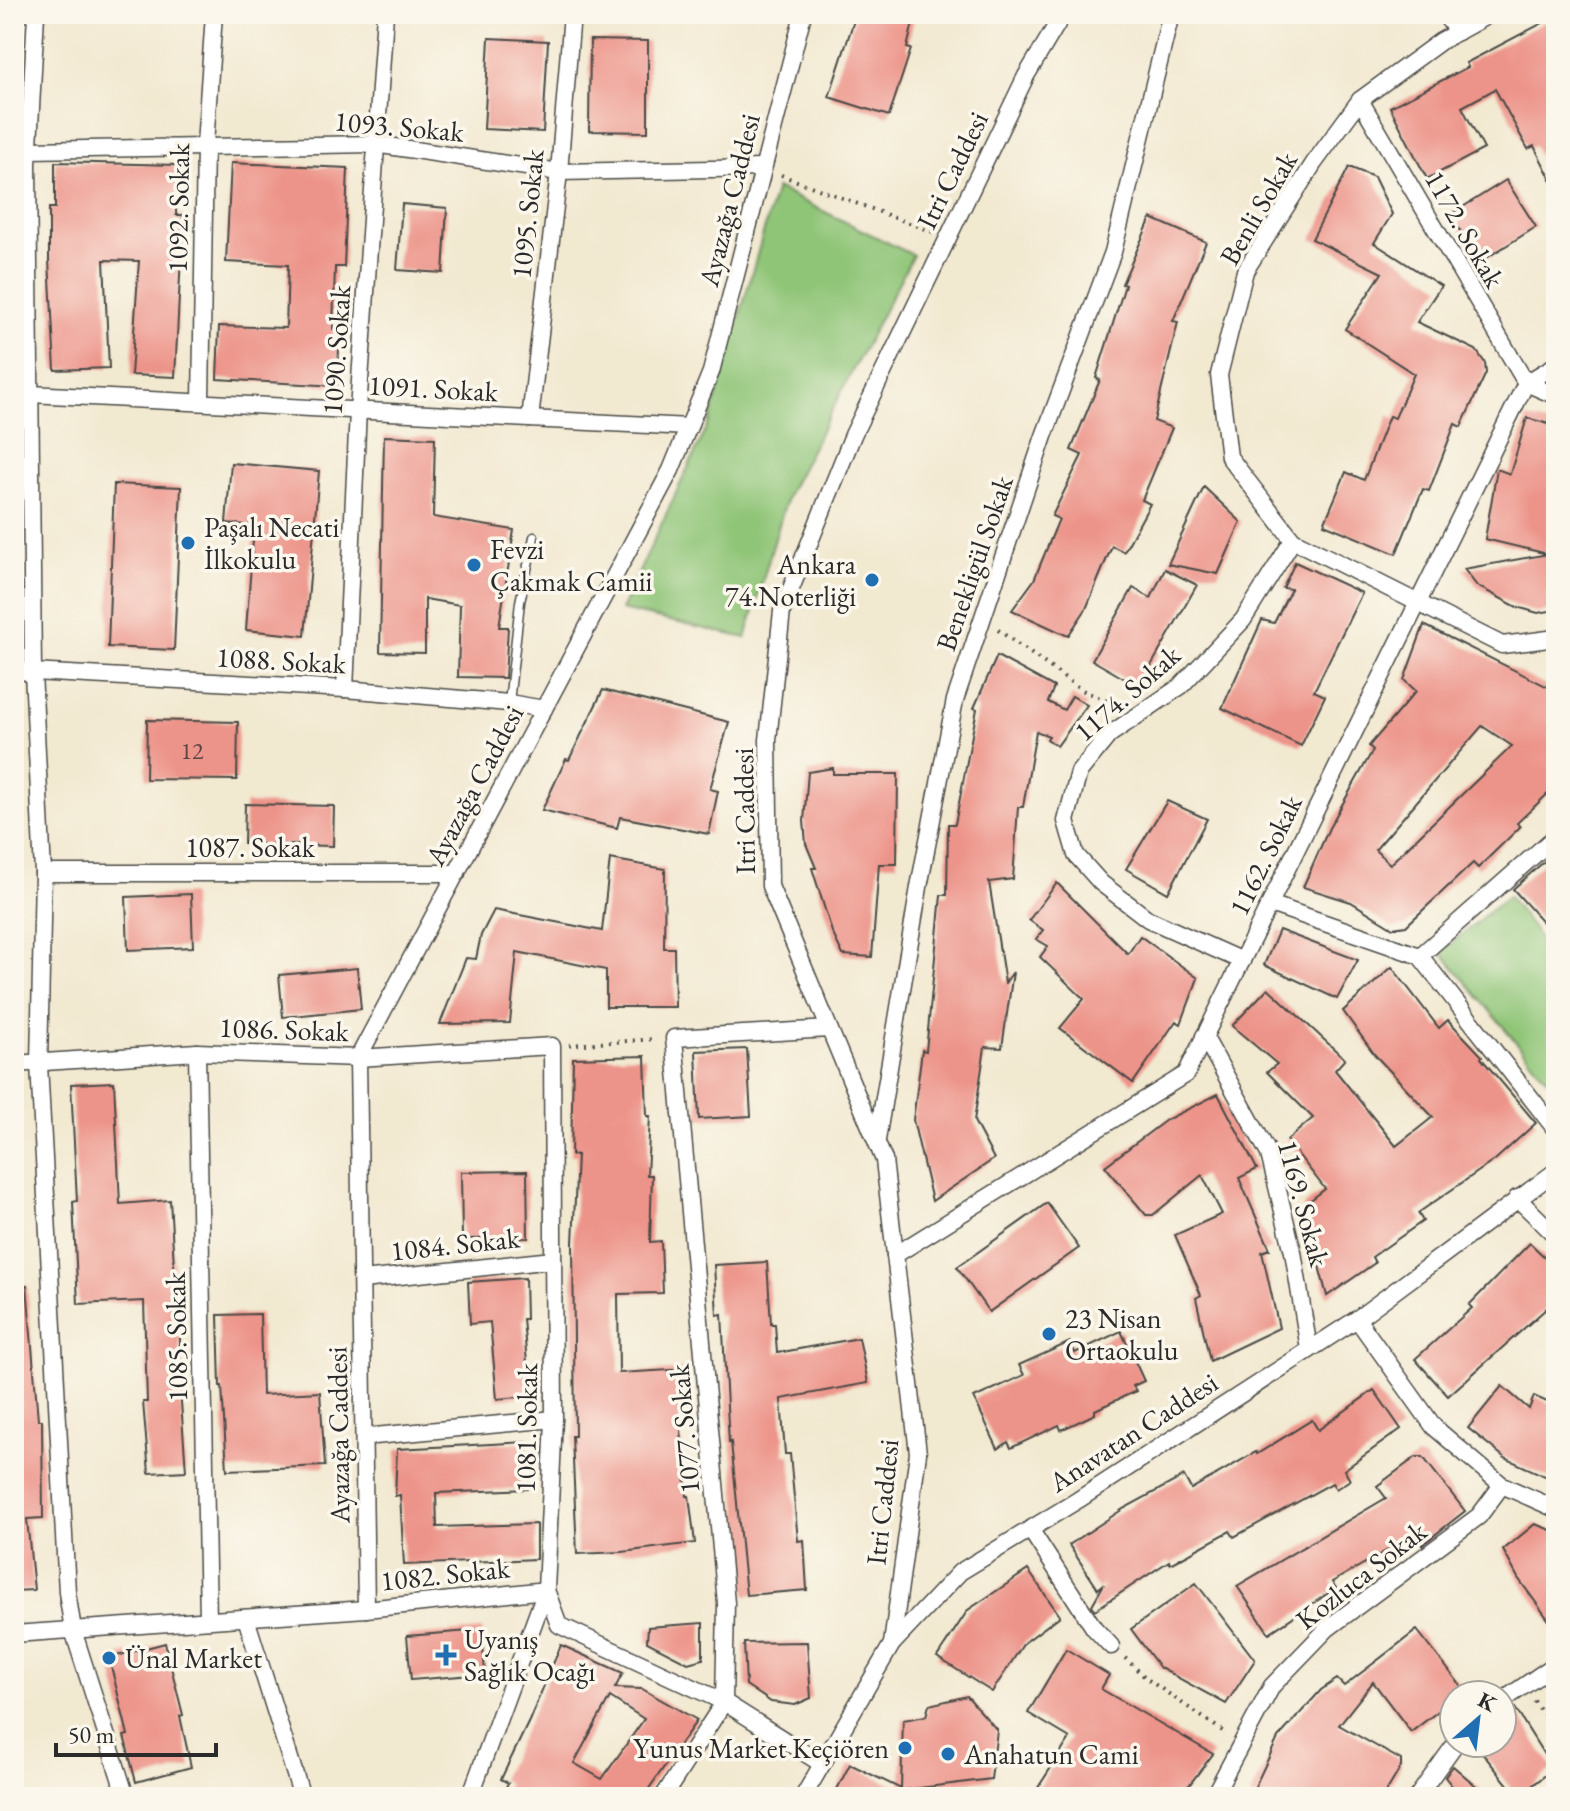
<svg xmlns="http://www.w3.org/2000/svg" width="1570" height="1811" font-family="'EB Garamond',serif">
<rect width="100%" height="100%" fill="#fbf7ec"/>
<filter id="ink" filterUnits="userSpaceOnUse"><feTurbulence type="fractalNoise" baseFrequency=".0125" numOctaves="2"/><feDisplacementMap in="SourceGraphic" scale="16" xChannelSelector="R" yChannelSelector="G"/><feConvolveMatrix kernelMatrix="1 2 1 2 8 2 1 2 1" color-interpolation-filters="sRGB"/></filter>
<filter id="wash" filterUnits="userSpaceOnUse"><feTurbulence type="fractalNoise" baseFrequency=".006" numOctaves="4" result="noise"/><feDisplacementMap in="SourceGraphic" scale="32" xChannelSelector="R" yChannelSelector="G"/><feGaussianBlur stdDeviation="1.8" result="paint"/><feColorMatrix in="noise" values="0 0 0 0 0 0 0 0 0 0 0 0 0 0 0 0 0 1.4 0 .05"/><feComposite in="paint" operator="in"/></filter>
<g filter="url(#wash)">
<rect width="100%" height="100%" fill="#f2e9d1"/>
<!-- green -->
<g fill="#8fc577" stroke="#5d7851" stroke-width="2">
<polygon points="776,188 913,255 788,494 746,638 621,610 710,421"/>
<polygon points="1508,896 1556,960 1556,1090 1441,952"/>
</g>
<g id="blocks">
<!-- building -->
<g fill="#ed948a" fill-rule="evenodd">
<polygon points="856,14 915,14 907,48 911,49 889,116 829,97"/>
<polygon points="1550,19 1556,31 1556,189 1534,146 1528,149 1495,89 1462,107 1484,149 1427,179 1390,107 1468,67 1466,63"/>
<polygon points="489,38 548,41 543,132 484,129"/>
<polygon points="590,40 648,41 648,132 589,131"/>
<polygon points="55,162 177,165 176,215 183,215 175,377 131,375 139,261 104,260 109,368 55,370 49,260 49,208 55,208"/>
<polygon points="231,163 348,168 344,267 335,267 333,329 340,330 337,386 217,379 219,326 286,328 288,265 226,262"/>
<polygon points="1349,167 1374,177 1392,214 1374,243 1441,286 1417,322 1476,350 1485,363 1486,373 1461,427 1455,424 1429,491 1423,489 1396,554 1324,524 1346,472 1364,480 1389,416 1395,418 1414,374 1345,329 1382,273 1312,239"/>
<polygon points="1506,180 1536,227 1480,262 1450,215"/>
<polygon points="402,204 447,208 443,273 397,270"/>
<polygon points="1151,218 1206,242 1173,321 1178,322 1154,421 1172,428 1142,500 1150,504 1124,552 1112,546 1086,609 1068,636 1012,610 1034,580 1059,519 1052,516 1082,455 1071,450 1100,380 1096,378 1125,285 1122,284"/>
<polygon points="1527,418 1556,426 1556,610 1538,613 1517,607 1477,586 1464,569 1548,554 1485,539 1497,469 1510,474"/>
<polygon points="384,436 435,438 433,517 514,530 499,627 508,627 505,678 458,677 460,605 425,599 425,653 380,652"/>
<polygon points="231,463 319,471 305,636 246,630 254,526 226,523"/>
<polygon points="114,484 181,487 174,650 108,647"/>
<polygon points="1204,487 1241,522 1218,574 1168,564"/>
<polygon points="1295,562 1362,593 1314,691 1325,696 1301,746 1222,708 1262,620 1274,623 1291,589 1283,588"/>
<polygon points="1165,569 1197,585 1139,687 1092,660 1133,588 1151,598"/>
<path d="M1424,625L1556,691V786L1517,823L1520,827L1478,868L1473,863L1406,926L1393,928L1351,902L1303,887L1329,828L1373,750L1369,746L1416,691L1404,680ZM1482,726L1512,746L1390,864L1375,850Z"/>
<polygon points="997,656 1054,687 1048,702 1064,710 1072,696 1087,705 1057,746 1047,739 1049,736 1036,731 1023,807 1018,807 1013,879 989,882 1005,983 1013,972 1002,1048 985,1047 974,1121 994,1159 932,1201 913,1120 922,1050 926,1051 941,895 947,895 948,824 955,824 977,709 974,708"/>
<polygon points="603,690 729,722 710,789 718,791 709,834 620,817 617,828 542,810 566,759 569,760"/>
<polygon points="147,720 238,722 237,780 146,779"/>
<polygon points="833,768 833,774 898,774 897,864 879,864 872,957 843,955 832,932 812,868 816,868 806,844 804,821 808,772"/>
<polygon points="1167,801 1207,819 1168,893 1126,869"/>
<polygon points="245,804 334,806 333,846 244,844"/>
<polygon points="1556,851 1556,937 1513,889"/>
<polygon points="610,859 665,869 664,948 674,948 675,1007 606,1007 606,970 517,952 510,1023 440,1024 466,958 476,959 481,935 494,910 602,931"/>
<polygon points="1057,883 1128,954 1140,936 1198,978 1181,1024 1176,1021 1133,1083 1060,1028 1084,999 1040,957 1048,946 1036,939 1043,930 1029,920"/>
<polygon points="191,894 193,947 128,950 126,897"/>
<polygon points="1279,930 1358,960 1337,999 1264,965"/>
<polygon points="1392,967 1439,1028 1448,1020 1482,1056 1481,1058 1536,1123 1495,1160 1418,1213 1423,1221 1372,1257 1375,1263 1327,1296 1303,1206 1325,1189 1287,1140 1313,1118 1267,1072 1277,1064 1232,1026 1268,988 1345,1059 1335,1070 1396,1146 1433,1117 1375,1055 1343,1011"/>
<polygon points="357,968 361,1009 283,1017 279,975"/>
<polygon points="747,1049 751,1116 699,1119 696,1051"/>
<polygon points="645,1056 647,1116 650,1116 647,1175 652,1175 650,1242 661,1241 663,1293 618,1294 619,1373 688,1369 692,1418 680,1419 687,1496 689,1496 695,1543 622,1552 577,1554 572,1436 575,1436 573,1243 577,1155 571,1155 573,1058"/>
<polygon points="114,1082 120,1204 170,1200 177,1314 180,1314 180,1388 186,1471 149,1473 143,1402 147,1402 144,1301 78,1304 73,1202 77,1201 71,1084"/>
<polygon points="1218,1094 1257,1169 1239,1178 1270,1249 1262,1252 1279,1328 1210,1361 1196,1298 1201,1295 1175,1235 1222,1214 1202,1175 1153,1215 1146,1215 1105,1166 1166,1120"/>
<polygon points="527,1171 528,1238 462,1239 461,1172"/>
<polygon points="1047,1203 1079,1248 989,1312 957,1267"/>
<polygon points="1530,1243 1556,1268 1556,1300 1448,1396 1415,1359 1472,1308 1469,1305"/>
<polygon points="767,1262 771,1324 775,1324 777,1353 859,1338 868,1383 781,1399 785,1454 790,1454 798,1541 804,1540 807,1590 746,1595 731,1442 729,1443 722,1314 717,1315 714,1265"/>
<polygon points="525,1278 526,1319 523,1319 530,1396 497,1399 490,1322 470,1324 468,1282"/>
<polygon points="27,1285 38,1420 42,1420 43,1518 27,1519 34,1590 14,1591 14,1286"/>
<polygon points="260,1314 262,1395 320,1392 325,1466 227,1470 222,1386 220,1386 218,1315"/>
<polygon points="1121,1331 1144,1381 1133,1386 1136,1391 1095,1410 1095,1414 1061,1430 1059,1425 1011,1448 1008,1442 998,1449 974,1398 1024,1375 1019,1365 1070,1342 1075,1353"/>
<polygon points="1502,1386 1529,1409 1534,1396 1556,1406 1556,1481 1505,1458 1468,1428"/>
<polygon points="1374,1390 1401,1429 1344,1470 1350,1480 1336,1489 1332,1483 1234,1537 1230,1531 1170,1564 1169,1561 1095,1610 1092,1605 1104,1584 1098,1589 1069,1545 1123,1509 1184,1476 1191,1489 1256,1452 1257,1454 1312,1420 1318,1430"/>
<polygon points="526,1442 528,1489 436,1493 437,1527 536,1524 536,1559 404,1565 400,1495 395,1496 397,1449"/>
<polygon points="1416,1457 1423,1457 1465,1511 1422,1545 1414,1535 1332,1582 1336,1588 1269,1633 1237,1586 1386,1498 1377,1486"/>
<polygon points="1535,1524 1556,1532 1556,1630 1518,1578 1503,1550"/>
<polygon points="1028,1570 1060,1616 1024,1643 992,1692 937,1657 968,1610"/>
<polygon points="1196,1583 1255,1660 1226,1704 1160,1668 1131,1629"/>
<polygon points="703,1623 703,1659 688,1663 647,1642 648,1627"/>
<polygon points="482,1630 485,1674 411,1680 407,1636"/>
<polygon points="1417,1630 1465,1691 1454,1695 1454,1699 1411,1732 1373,1682 1339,1725 1401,1760 1401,1767 1383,1797 1250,1797 1278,1738 1321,1690 1337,1679 1344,1686"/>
<polygon points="807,1642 811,1698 795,1705 771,1702 746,1685 744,1643"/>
<polygon points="165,1643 183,1715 180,1716 191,1767 136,1782 124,1736 128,1735 109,1658"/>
<path d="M561,1645L623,1673L615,1688L642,1689L697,1720L643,1797H501L508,1783L501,1779L529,1721ZM610,1697L644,1719L602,1779L574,1763Z"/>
<polygon points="1066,1649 1109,1675 1101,1689 1213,1754 1180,1797 1032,1797 1070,1738 1028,1713"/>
<polygon points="967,1696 997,1730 991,1779 903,1790 917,1797 833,1797 850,1764 901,1789 903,1720 926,1716 929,1705"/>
<polygon points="1515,1708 1553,1769 1518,1797 1474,1743 1502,1743 1502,1719"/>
<polygon points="1453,1766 1489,1797 1461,1797 1445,1777"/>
</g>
</g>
</g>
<g filter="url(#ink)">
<use href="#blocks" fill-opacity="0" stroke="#494844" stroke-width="2"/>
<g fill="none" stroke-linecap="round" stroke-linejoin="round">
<!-- lane casing -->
<g stroke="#494844" stroke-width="11">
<polyline id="lane" points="509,703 520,602 534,537"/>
</g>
<!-- street casing -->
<g stroke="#494844" stroke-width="19">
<g id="street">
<polyline points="36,14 28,164 33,672 43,873 39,1064 67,1592 73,1630 126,1797"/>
<polyline points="1444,14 1458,32"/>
<polyline points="1490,14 1441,41 1360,100 1314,163 1245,271 1219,375 1229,457 1293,540 1502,645 1556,638"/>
<polyline points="1360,100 1526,383"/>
<polyline points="28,150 375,144 559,172 763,168"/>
<polyline points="1526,383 1556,396"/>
<polyline points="30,394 689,427"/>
<polyline points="201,402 205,145 214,14"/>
<polyline points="530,419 559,172 572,14"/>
<polyline points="14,671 345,689 509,703 544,709"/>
<polyline points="345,689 358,410 385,14"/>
<polyline points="43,873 457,873"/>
<polyline points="1270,904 1420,956 1556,1130"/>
<polyline points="1420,956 1556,836"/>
<polyline points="1242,961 1148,919 1101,883 1076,855 1066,821 1079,772 1109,735 1181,686 1243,620 1293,540"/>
<polyline points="1204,1036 1269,1154 1293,1252 1309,1349"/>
<polyline points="197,1052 208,1620"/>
<polyline points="14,1064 197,1052 358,1058 552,1046 554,1419 546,1590 470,1797"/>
<polyline points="877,1140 919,887 955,700 1044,436 1113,252 1169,22 1166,14"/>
<polyline points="1517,1198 1556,1236"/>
<polyline points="895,1255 1186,1074 1526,383 1556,365"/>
<polyline points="362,1280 553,1260"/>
<polyline points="1357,1319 1434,1427 1502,1485 1556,1509"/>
<polyline points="364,1437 554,1419"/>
<polyline points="1030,1529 1094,1628 1111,1646"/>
<polyline points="366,1609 358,1058 671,470 711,372 803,14"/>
<polyline points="246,1618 302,1797"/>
<polyline points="14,1634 366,1609 546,1590 559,1625 724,1702 822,1764"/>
<polyline points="892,1644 918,1453 884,1160 770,886 768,740 782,611 853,435 1026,76 1063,14"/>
<polyline points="1502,1701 1556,1664"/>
<polyline points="663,1797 724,1702 726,1603 674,1038 829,1029"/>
<polyline points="803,1797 892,1644 960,1572 1078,1500 1357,1319 1556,1171"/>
<polyline points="1213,1797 1272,1686 1328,1628 1479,1516 1502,1485"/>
<polyline points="1417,1797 1456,1743"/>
</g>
</g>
<!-- path -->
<g stroke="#494844" stroke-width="4" stroke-dasharray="2 6" stroke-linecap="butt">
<polyline points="781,175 933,232"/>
<polyline points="998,630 1082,690 1118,706"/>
<polyline points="569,1045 656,1039"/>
<polyline points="1125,1658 1147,1679 1227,1734"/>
<polyline points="1534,1701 1556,1730"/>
</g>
<!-- lane -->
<use href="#lane" stroke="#fff" stroke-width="8"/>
<!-- street -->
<use href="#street" stroke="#fff" stroke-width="16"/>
</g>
</g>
<!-- markers -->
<g fill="#1f6fb2" stroke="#fbf7ec" stroke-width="3">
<circle cx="188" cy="543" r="8"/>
<circle cx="474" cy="565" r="8"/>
<circle cx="872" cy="580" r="8"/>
<circle cx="1049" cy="1334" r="8"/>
<path d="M442 1643h8v8h8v8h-8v8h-8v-8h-8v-8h8z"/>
<circle cx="109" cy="1658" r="8"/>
<circle cx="905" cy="1748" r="8"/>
<circle cx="948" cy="1754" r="8"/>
</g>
<g text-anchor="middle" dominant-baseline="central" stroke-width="7" stroke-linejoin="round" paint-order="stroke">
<!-- number labels -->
<g font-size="24" fill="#5c4543">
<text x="192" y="750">12</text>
</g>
<!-- street labels -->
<g font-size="28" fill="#2b2b2b" stroke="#fbf7ec">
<text transform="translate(399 126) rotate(5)">1093. Sokak</text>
<text transform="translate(952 170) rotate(-64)">Itri Caddesi</text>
<text transform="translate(729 200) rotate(-76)">Ayazağa Caddesi</text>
<text transform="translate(178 208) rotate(-89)">1092. Sokak</text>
<text transform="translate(1258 208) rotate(-60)">Benli Sokak</text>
<text transform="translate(527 214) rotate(-84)">1095. Sokak</text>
<text transform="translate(1465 229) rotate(60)">1172. Sokak</text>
<text transform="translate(336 350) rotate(-86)">1090. Sokak</text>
<text transform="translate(433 388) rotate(3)">1091. Sokak</text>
<text transform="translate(974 563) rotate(-71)">Benekligül Sokak</text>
<text transform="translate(281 660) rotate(3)">1088. Sokak</text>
<text transform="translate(1127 693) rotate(-41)">1174. Sokak</text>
<text transform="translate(474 785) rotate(-62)">Ayazağa Caddesi</text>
<text transform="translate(744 811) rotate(-91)">Itri Caddesi</text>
<text x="250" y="847">1087. Sokak</text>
<text transform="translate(1265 855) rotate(-64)">1162. Sokak</text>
<text transform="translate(284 1029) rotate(2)">1086. Sokak</text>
<text transform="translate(1304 1203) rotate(75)">1169. Sokak</text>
<text transform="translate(455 1244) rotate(-6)">1084. Sokak</text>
<text transform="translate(176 1337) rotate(-91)">1085. Sokak</text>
<text transform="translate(526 1428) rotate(-89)">1081. Sokak</text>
<text transform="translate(684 1429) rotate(-95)">1077. Sokak</text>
<text transform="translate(1133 1432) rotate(-33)">Anavatan Caddesi</text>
<text transform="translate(338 1435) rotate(-91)">Ayazağa Caddesi</text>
<text transform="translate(882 1502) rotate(-84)">Itri Caddesi</text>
<text transform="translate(445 1574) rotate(-6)">1082. Sokak</text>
<text transform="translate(1361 1575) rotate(-38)">Kozluca Sokak</text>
</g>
<!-- poi labels -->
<g font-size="28" fill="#2b2b2b" stroke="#fbf7ec" text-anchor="start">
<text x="204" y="527">Paşalı Necati<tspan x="204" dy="32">İlkokulu</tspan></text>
<text x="490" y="549">Fevzi<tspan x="490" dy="32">Çakmak Camii</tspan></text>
<text x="856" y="564" text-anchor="end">Ankara<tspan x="856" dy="32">74.Noterliği</tspan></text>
<text x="1065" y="1318">23 Nisan<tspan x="1065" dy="32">Ortaokulu</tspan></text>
<text x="464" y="1639">Uyanış<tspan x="464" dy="32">Sağlık Ocağı</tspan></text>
<text x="125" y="1658">Ünal Market</text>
<text x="889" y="1748" text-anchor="end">Yunus Market Keçiören</text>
<text x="964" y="1754">Anahatun Cami</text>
</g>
</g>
<!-- margin -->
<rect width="1570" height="1811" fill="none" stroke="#fbf7ec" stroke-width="48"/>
<!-- north arrow -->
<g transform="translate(1478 1719) rotate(28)"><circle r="38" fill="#fbf7ec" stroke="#a8a59f" stroke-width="2"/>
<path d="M0-6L14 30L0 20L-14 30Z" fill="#1f6fb2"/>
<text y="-12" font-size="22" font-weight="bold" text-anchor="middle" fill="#2b2b2b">K</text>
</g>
<!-- scale -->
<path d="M56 1743v12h160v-12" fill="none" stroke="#2b2b2b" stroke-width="4"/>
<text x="68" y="1743" font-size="24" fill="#2b2b2b" stroke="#fbf7ec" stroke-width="6" paint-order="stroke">50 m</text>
</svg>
